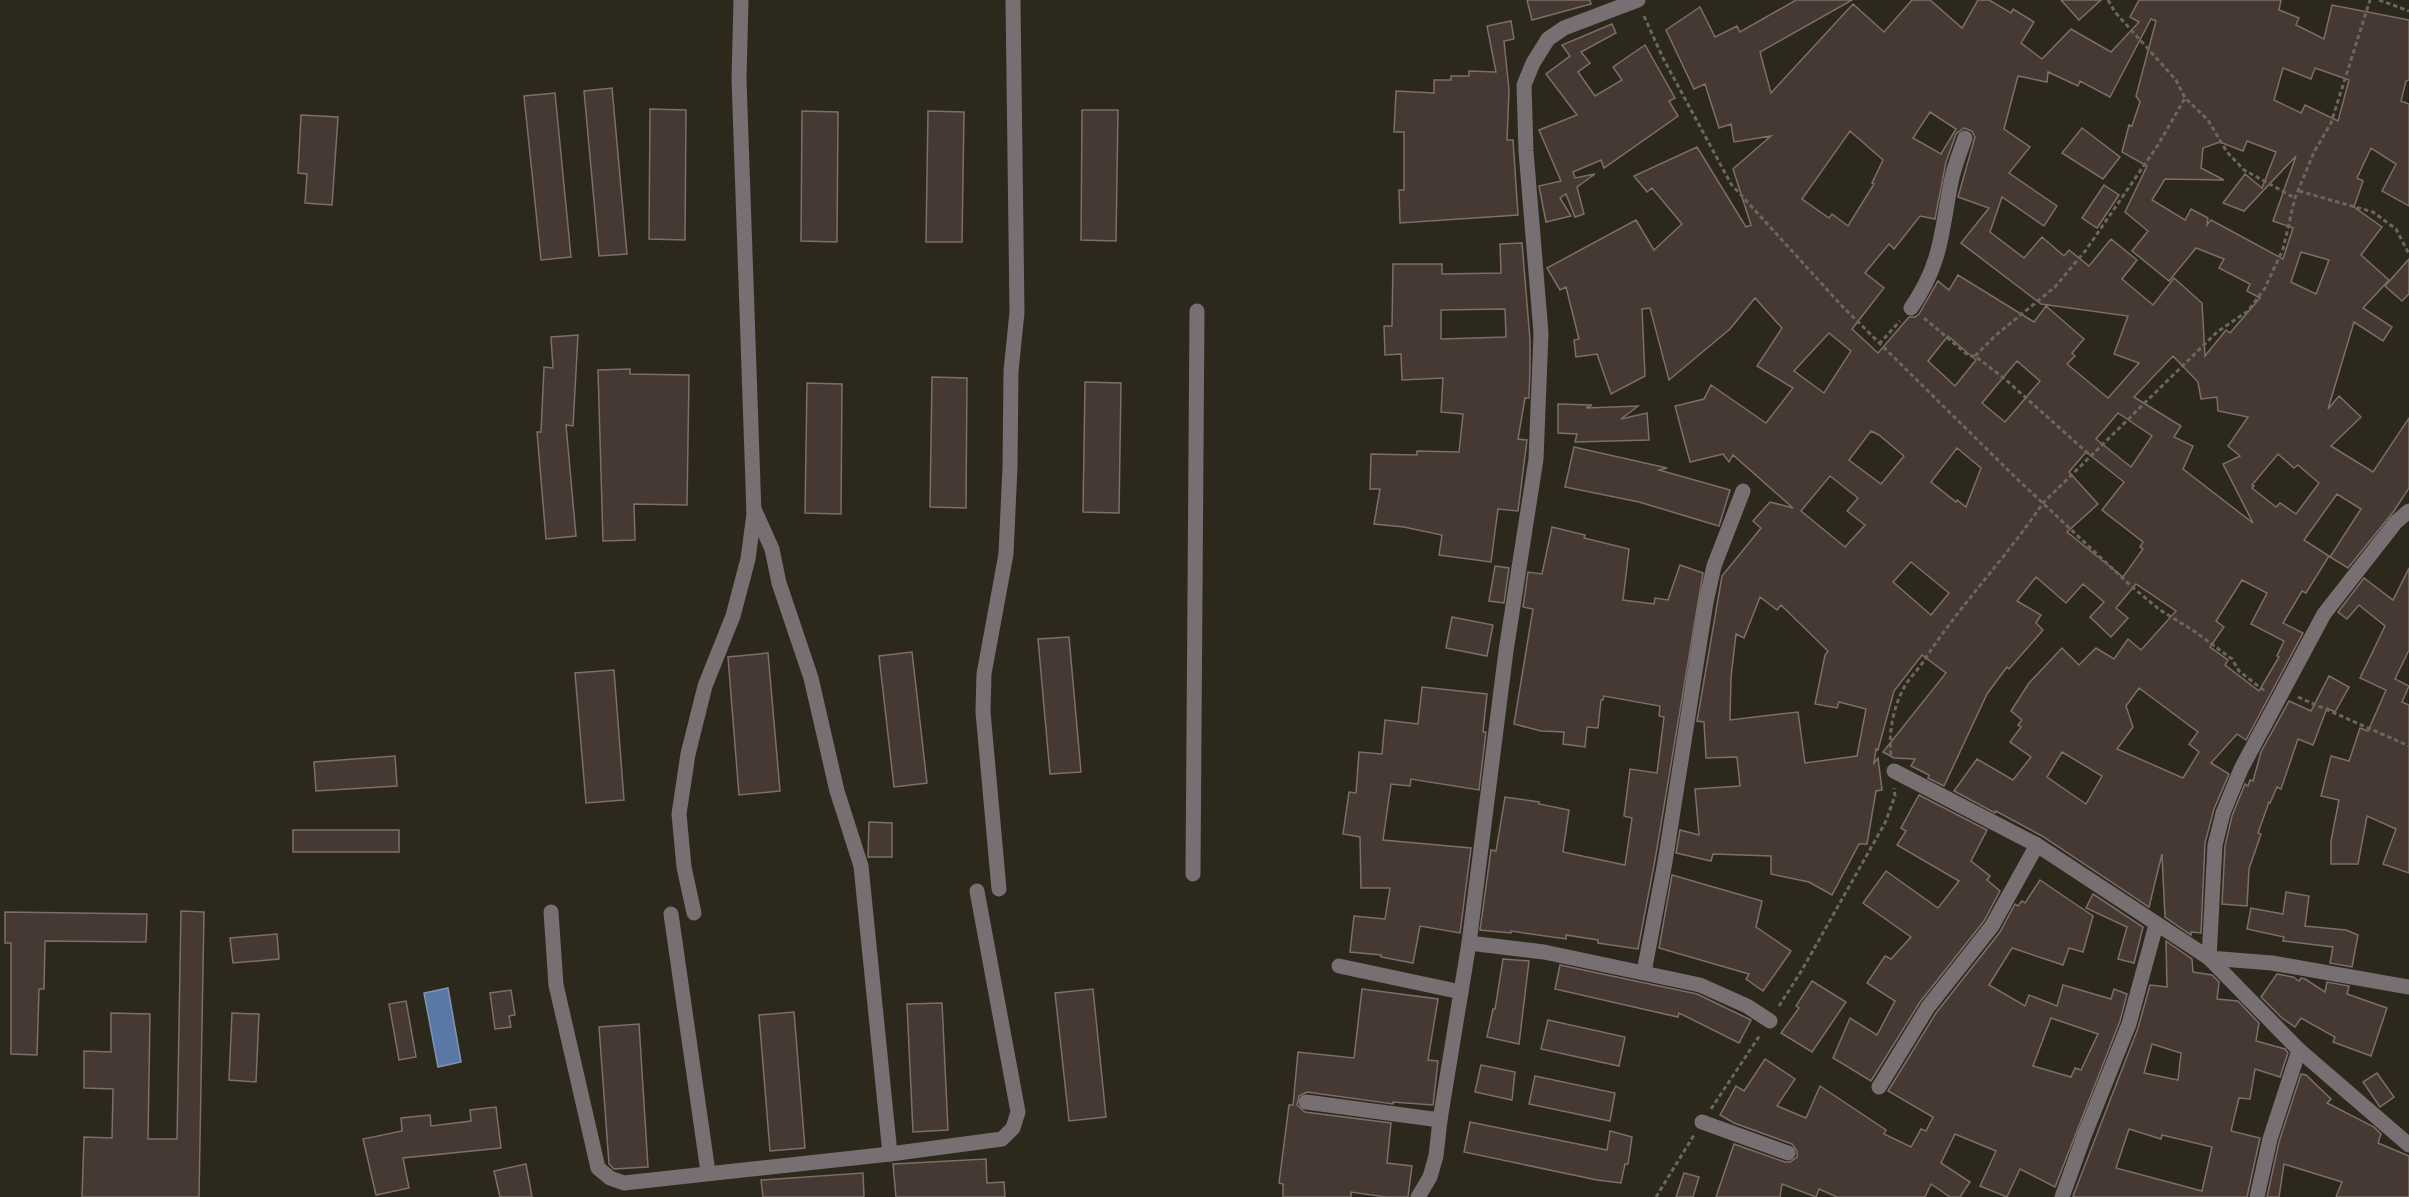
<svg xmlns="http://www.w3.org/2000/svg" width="2409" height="1197" font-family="'Asap Condensed',sans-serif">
<rect width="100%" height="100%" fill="#2d281c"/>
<!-- water -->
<polygon fill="#5a78a6" stroke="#8094b2" stroke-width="1.5" points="448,988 461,1062 438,1067 424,993"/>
<!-- building -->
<g fill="#463833" stroke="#7e6e68" stroke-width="1.5" fill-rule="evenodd">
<polygon points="1527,0 1590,0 1591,4 1532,20"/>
<path d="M1796,0H1852L1760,52L1771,93L1853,4L1884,32L1912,0H1930L1962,28L1978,0H1989L2011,13L2013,9L2034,22L2021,43L2042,59L2071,29L2111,52L2139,22L2130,17L2139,0H2281L2279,10L2299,18L2296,25L2324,39L2332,5L2409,20V80L2406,81L2401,101L2409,104V206L2382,191L2396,164L2371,148L2357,178L2363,181L2354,207L2382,227L2361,255L2389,280L2363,308L2392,327L2383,341L2354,322L2328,409L2339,396L2361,417L2331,446L2373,472L2409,418V488L2394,511L2348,568L2330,557L2361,509L2337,494L2304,540L2329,556L2306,593L2302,591L2283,623L2303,633L2246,740L2237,734L2211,763L2229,774L2214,809L2205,843L2201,933L2191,932V935L2165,917L2162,854L2149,907L2042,836L1996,811L1995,813L1954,791L1977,759L2013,780L2031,757L2010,742L2021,727L2018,725L2022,720L2011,711L2029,683L2062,648L2079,665L2096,648L2114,659L2128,639L2141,650L2176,611L2136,584L2116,608L2128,618L2111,637L2090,617L2104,602L2083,584L2066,603L2036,577L2017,601L2041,615L2036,623L2043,630L2009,669L2007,667L1987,694L1944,786L1928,778L1929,775L1911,766L1915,759L1894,758L1883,752L1946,673L1922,655L1894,691L1878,750L1876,749L1874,763L1878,758L1882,790L1876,791L1867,844H1859L1832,895L1809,882L1771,874V856L1713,854L1711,861L1676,853L1680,830L1699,835L1695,789L1740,786L1737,757L1706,758L1704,722L1697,721L1722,576L1761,528L1753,521L1770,502L1793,508L1733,455L1729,462L1723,454L1690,462L1675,406L1704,399L1711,385L1766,423L1793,388L1757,366L1782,328L1755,298L1730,329L1669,380L1650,308L1642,309L1645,376L1611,394L1597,354L1576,357L1574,340L1579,339L1566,287L1560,290L1547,268L1636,220L1654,250L1682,224L1652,188L1647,192L1634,176L1697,147L1746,227L1751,225L1733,169L1771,136L1734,142L1731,124L1719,128L1705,84L1694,89L1666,30L1700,7L1715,37L1737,26L1740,32ZM2151,19L2156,21L2136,96L2140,102L2132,126L2129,125L2122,152L2147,166L2125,212L2148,231L2132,251L2169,281L2196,248L2224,259L2219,268L2250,284L2247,291L2260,298L2230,333L2226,330L2205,356L2202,303L2174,278L2153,305L2122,279L2137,260L2111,239L2089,266L2069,250L2064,256L2042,237L2024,258L1990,232L2002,197L2044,226L2057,206L2009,173L2030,147L2004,129L2018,76L2047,82L2048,72L2078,86L2080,81L2110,97ZM2283,68L2311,79L2315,68L2349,80L2338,121L2305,105L2301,113L2274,100ZM1930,112L1956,129L1941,154L1913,138ZM1964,128L1972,131L1975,137L1958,197L1989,208L1961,243L2041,304L2128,316L2114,354L2139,363L2108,398L2067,364L2075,356L2072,353L2084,339L2046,306L2034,322L1958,275L1949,290L1938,281L1919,314L1915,317H1909L1878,353L1852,329L1884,288L1865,273L1889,244L1894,249L1920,216L1935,219L1946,162L1956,134ZM1850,131L1883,160L1872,183L1874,184L1848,226L1832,214L1829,218L1802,199ZM2247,141L2276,152L2262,188L2245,174L2223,203L2244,211L2296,156L2273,221L2293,228L2283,259L2211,220L2207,225L2208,218L2191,209L2185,220L2152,200L2165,179L2224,180L2201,168L2203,148L2220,142L2243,151ZM2301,252L2329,260L2316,294L2291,282ZM1829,333L1851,351L1824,393L1794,371ZM1948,336L1976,360L1955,386L1928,361ZM2173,356L2198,382L2201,399L2217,397L2218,411L2248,417L2228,446L2240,456L2223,464L2253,523L2183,469L2193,446L2174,437L2181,426L2134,397ZM2017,361L2040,381L2005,422L1982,403ZM2118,413L2152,436L2131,467L2096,439ZM1871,431L1879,435L1904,456L1881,484L1849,460ZM1957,448L1981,468L1966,507L1957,500L1956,502L1931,482ZM2086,452L2124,482L2102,510L2143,542L2140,547L2143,549L2123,577L2067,532L2098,504L2069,472ZM2278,454L2294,468L2298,465L2319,483L2296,514L2280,503L2276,507L2252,488L2254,486L2252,485ZM1830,476L1858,498L1847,511L1865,525L1845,547L1801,511ZM1911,562L1949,593L1931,615L1893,582ZM2242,580L2267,593L2251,624L2284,641L2277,656L2279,657L2259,691L2225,665L2228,660L2210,647L2224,627L2216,621ZM1760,597L1777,610L1781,605L1828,651L1825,655L1815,704L1837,708L1839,702L1866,709L1857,756L1805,763L1798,712L1730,720L1731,677L1736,634L1744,638ZM2139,688L2198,732L2189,744L2199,752L2183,778L2117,749L2133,727L2126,706ZM2062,752L2102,776L2086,804L2047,777Z"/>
<polygon points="2061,0 2101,0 2079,20"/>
<polygon points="1511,21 1514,39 1504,41 1509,90 1507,140 1513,140 1518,215 1400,223 1399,190 1404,190 1404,132 1394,132 1396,91 1434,93 1434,80 1451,80 1451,76 1469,76 1469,71 1496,72 1487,26"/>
<polygon points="1612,24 1616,33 1581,52 1590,63 1578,72 1595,96 1622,80 1613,67 1645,45 1675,98 1669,101 1678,116 1604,168 1601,160 1573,172 1575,178 1595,174 1577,187 1584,214 1575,217 1566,194 1560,198 1571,216 1546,222 1539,186 1561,181 1539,130 1577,115 1546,74 1570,56 1562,45"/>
<polygon points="612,88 627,254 599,256 584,91"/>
<polygon points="555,93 571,257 541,260 524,96"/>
<polygon points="650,109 686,110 685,240 649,239"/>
<polygon points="1082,110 1118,110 1116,241 1081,240"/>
<polygon points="802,111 838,112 837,242 801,241"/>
<polygon points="928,111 964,112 962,242 926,242"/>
<polygon points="301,115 338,117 332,205 305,203 307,174 298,173"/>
<polygon points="2082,128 2120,157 2103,179 2062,153"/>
<polygon points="2104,185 2119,195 2097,228 2082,218"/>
<path d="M1522,243L1530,340V367L1529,398H1525L1518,439L1527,440L1518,511L1498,509L1491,562L1439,555L1442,535L1404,527L1374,524L1380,489H1370L1371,454L1417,455V451L1459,452L1463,414L1441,412L1443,378L1402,380L1401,354L1385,355L1384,326H1392L1393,264H1442V274L1501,273L1500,244ZM1505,309L1506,337L1441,339V310Z"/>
<polygon points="2409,259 2409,294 2402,301 2385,286"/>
<polygon points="578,335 573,426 566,425 576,536 546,539 537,432 541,432 544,367 553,368 551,337"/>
<polygon points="630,369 630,374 689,375 687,505 634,504 635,540 603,541 598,370"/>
<polygon points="932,377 967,378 966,508 930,507"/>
<polygon points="1085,382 1121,383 1119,513 1083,512"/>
<polygon points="807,383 842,384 841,514 805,513"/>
<polygon points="1558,404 1592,405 1586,408 1638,406 1621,419 1647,413 1649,440 1575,442 1577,434 1558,433"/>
<polygon points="1574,447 1667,468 1659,470 1730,490 1719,526 1639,502 1565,487"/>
<polygon points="1552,527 1585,535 1584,538 1629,549 1623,600 1654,604 1655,598 1668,600 1680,565 1703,573 1655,860 1638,949 1598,943 1598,940 1566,935 1566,939 1511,931 1511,933 1480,930 1491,850 1496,851 1505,797 1539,802 1539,804 1569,810 1563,852 1625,865 1632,818 1624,816 1630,769 1657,773 1664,717 1659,716 1660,706 1604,696 1603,700 1601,700 1598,728 1587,727 1585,747 1563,744 1564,732 1541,731 1514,724 1533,609 1523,607 1528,572 1542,574"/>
<polygon points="1495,566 1509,568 1504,603 1489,601"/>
<polygon points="2409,568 2409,650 2395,679 2409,686 2402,702 2409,705 2409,873 2383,864 2396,829 2367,816 2358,864 2331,864 2331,841 2339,800 2321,796 2331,756 2349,761 2360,728 2368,731 2386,690 2360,678 2385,626 2359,605 2347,619 2338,612 2364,578 2393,600"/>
<polygon points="1452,617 1493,625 1487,656 1446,648"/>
<polygon points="1069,637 1081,772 1050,774 1038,639"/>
<polygon points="912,652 927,783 894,787 879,656"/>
<polygon points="768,653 780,791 739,795 728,657"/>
<polygon points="614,670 624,800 586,803 575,673"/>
<polygon points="2329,676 2349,687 2335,712 2327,708 2313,745 2298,739 2281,789 2277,787 2270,803 2269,802 2258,833 2261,834 2249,869 2247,906 2222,904 2225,846 2232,816 2245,784 2248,786 2250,780 2253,781 2261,752 2289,701 2311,711"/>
<polygon points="1422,687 1487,694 1483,732 1486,732 1479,790 1411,779 1410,786 1391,784 1383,840 1471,848 1460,933 1420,926 1413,963 1381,957 1381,955 1350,952 1354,916 1385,919 1390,888 1361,888 1360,837 1343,834 1349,792 1356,793 1359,752 1382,754 1385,720 1418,724"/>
<polygon points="395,756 397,786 316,791 314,762"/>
<polygon points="1919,795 1987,830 1971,861 1990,876 1987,880 2000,891 1984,921 1920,1002 1871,1081 1833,1058 1850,1018 1877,1035 1895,1001 1867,983 1885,956 1891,959 1911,937 1863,903 1886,871 1938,908 1959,881 1897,845 1906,831 1901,828"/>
<polygon points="869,822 892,823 892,857 868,857"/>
<rect x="293" y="830" width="106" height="22"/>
<polygon points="1672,875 1762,901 1756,927 1791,951 1763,991 1746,979 1749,974 1659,948"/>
<path d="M2040,880L2093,916L2083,952L2069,948L2063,965L2012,948L1989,985L2025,1006L2029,995L2057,1006L2063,985L2111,999L2114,989L2127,994L2120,1021L2055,1187L2020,1169L2007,1197L1980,1186L1996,1151L1955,1134L1941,1163L1970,1182L1960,1197H1950L1931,1184L1925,1197H1837L1819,1189L1816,1197L1782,1184L1780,1197H1716L1734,1144L1785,1162H1790L1797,1157V1151L1792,1144L1734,1123L1720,1115L1736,1086L1744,1091L1765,1059L1795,1079L1777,1106L1806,1118L1820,1086L1886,1130L1884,1134L1911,1147L1921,1129L1926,1131L1933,1117L1888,1091L1936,1013L2000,932L2015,904L2018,906L2022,901L2025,903ZM2051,1018L2098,1034L2081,1070L2075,1068L2071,1077L2033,1066Z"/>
<polygon points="2286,892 2309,896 2305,926 2346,930 2358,935 2352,967 2330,963 2333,947 2283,941 2284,937 2247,929 2251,908 2283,914"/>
<polygon points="2093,894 2143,927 2134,963 2118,959 2127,927 2086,908"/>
<polygon points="181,911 204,912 199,1197 82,1197 84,1137 112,1138 113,1089 84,1088 84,1051 111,1052 111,1013 150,1014 148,1139 177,1139"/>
<polygon points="5,912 147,914 146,942 45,941 44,989 39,989 37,1055 11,1054 11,943 5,943"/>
<polygon points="277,934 279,959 233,963 230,938"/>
<path d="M2166,941L2192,959L2193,972L2212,975L2219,982L2217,999L2238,1001L2259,1023L2256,1041L2285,1049L2288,1053L2280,1077L2255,1069L2250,1099L2239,1098L2231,1131L2260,1138L2247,1197H2076L2073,1196L2138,1028L2150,985L2167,987ZM2152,1044L2181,1053L2178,1080L2144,1073ZM2129,1129L2161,1139L2162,1135L2212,1147L2202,1191L2116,1168Z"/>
<polygon points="1503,959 1529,961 1519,1044 1487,1037 1493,1009 1495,1009"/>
<polygon points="1560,965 1697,994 1751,1020 1739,1043 1679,1013 1678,1017 1555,989"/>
<polygon points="2277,974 2293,977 2299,981 2301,978 2305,979 2325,992 2327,982 2349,986 2347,994 2387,1008 2371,1056 2333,1042 2335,1037 2301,1018 2295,1027 2282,1018 2261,997"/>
<polygon points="1812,981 1846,1002 1812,1052 1781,1033 1799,1008 1796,1006"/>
<polygon points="1093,989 1106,1117 1069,1121 1055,993"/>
<polygon points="1362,989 1438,999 1428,1060 1438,1061 1433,1105 1393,1102 1393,1104 1307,1092 1299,1096 1297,1105 1305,1112 1391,1123 1387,1163 1412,1166 1408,1197 1386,1197 1351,1192 1351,1197 1283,1197 1283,1184 1279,1183 1289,1105 1293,1105 1298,1052 1354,1058"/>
<polygon points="511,990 515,1015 509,1016 511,1027 495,1029 490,993"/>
<polygon points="406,1001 416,1057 399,1060 389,1004"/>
<polygon points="942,1003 948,1130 913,1132 907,1004"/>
<polygon points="794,1012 805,1148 770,1151 759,1015"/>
<polygon points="232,1013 259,1014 256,1082 229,1080"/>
<polygon points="1548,1020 1625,1037 1619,1066 1541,1049"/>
<polygon points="639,1024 648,1167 614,1169 609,1164 599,1027"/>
<polygon points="1481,1065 1515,1072 1512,1100 1475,1092"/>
<polygon points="2377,1073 2394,1097 2380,1107 2363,1082"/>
<polygon points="2301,1074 2306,1075 2331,1099 2327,1103 2374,1127 2381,1134 2378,1143 2409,1156 2409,1197 2336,1197 2342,1182 2284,1164 2279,1197 2267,1197 2279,1142"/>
<polygon points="1535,1076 1615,1093 1610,1121 1529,1104"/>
<polygon points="496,1107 501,1148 403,1158 409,1188 376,1195 363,1139 402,1131 401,1118 430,1115 431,1126 471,1121 470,1110"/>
<polygon points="1470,1122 1607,1150 1610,1131 1632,1137 1628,1164 1625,1164 1621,1183 1597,1180 1464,1152"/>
<polygon points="986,1159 987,1183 1004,1182 1005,1197 896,1197 893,1164"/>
<polygon points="526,1164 532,1197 500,1197 494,1171"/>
<polygon points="863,1173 864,1197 763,1197 761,1180"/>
<polygon points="1684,1173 1699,1177 1693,1197 1676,1197"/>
</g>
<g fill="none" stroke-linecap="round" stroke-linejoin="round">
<!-- path -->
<g stroke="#6b675d" stroke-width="3" stroke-dasharray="4.5 3" stroke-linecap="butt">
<polyline points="2108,0 2115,12 2176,80 2185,98 2208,120 2227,152 2244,170 2295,198"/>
<polyline points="2379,0 2409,11"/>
<polyline points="1644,16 1663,58 1731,184 1842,306 2014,476 2131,586 2160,610 2194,631 2232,659 2239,671 2266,692"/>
<polyline points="2299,191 2373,212 2396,229 2409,254"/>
<polyline points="1924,318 1969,356 1975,356 2005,379 2091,456"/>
<polyline points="1879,344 1900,321"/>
<polyline points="1975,356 1996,335 2055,287 2086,250 2158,145 2185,98"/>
<polyline points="2298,697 2409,746"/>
<path d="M1891,755C1888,732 1894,704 1906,684C1911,676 1918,670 1923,662C1959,606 2006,558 2043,503L2217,332L2248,311L2265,288L2283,249L2295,198L2314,152L2331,123L2370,0"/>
<polyline points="1779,1006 1802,970 1885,823 1895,796 1894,788"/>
<polyline points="1711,1109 1760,1035"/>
<polyline points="1656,1197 1694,1135"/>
</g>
<!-- minor -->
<g stroke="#776f71" stroke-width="15">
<path d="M1911,308C1942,263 1941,233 1951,182C1954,167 1960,152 1965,138"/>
<polyline points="754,509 772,549 779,583 811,678 837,791 861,866 890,1154"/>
<polyline points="2409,511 2396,522 2324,614 2241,769 2223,813 2215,845 2209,958 2272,963 2409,987"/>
<polyline points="1894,771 2037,845 2209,958 2299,1050 2409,1145"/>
<polyline points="1193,874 1197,311"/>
<polyline points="999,889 983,712 984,674 1006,554 1010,467 1011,371 1017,312 1013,0"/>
<polyline points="551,912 556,985 598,1168 610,1178 624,1183 890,1154 1002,1139 1013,1128 1018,1112 977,891"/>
<polyline points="694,913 684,867 679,814 688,754 705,686 733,616 748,559 754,514 739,79 741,0"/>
<polyline points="671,914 708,1172"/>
<polyline points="1469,943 1544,952 1700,985 1747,1006 1770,1021"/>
<polyline points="1339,966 1461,992"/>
<polyline points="1644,972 1665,862 1706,602 1714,566 1743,491"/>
<polyline points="1879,1087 1928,1007 1992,926 2037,845"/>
<polyline points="1306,1102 1440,1120"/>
<polyline points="1702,1122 1788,1153"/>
<polyline points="1418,1197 1430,1177 1436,1156 1440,1120 1469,943 1506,651 1536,459 1541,333 1526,151 1524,85 1533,63 1548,39 1564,28 1638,0"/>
<polyline points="2062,1197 2084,1136 2129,1024 2156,925"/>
<polyline points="2257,1197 2270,1139 2299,1050"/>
</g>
</g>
</svg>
